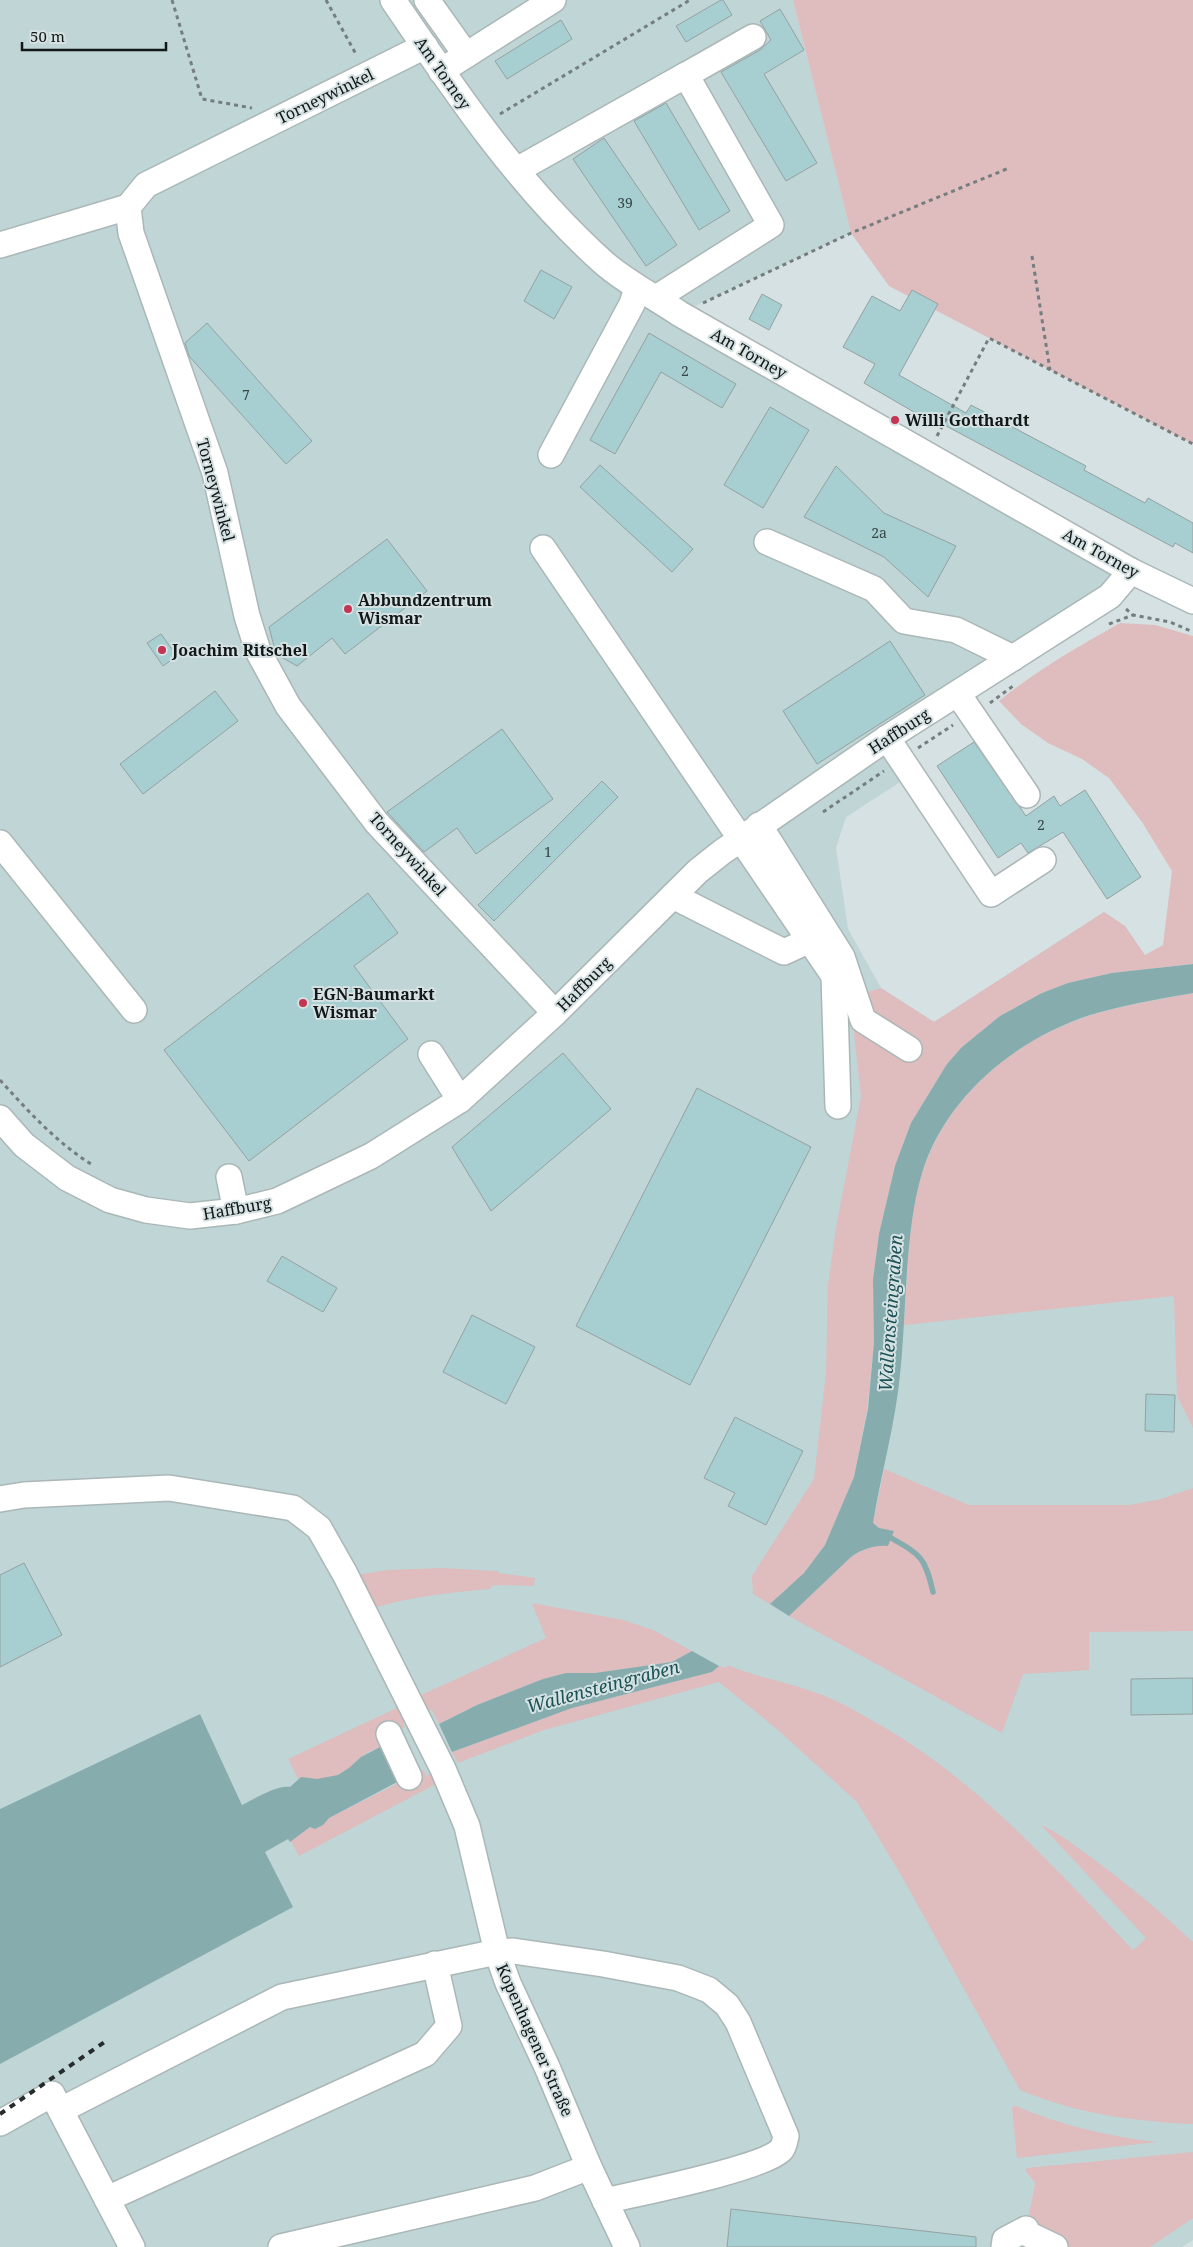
<svg xmlns="http://www.w3.org/2000/svg" width="1193" height="2247" font-family="'Noto Serif',serif">
<rect width="100%" height="100%" fill="#d5e1e2"/>
<!-- built -->
<polygon fill="#bfd5d6" points="0,0 793,0 851,233 680,313 1131,571 887,738 911,775 846,817 836,848 848,929 881,988 934,1022 1104,912 1125,926 1161,982 1193,979 1193,2240 1182,2247 1092,2247 1025,2171 1035,2183 1026,2229 1055,2247 0,2247 0,2062 253,1828 200,1714 0,1809"/>
<!-- green -->
<g fill="#dfbcbe">
<polygon points="793,0 1193,0 1193,444 889,286 851,233"/>
<path d="M1120,623L1155,625L1193,636V964L1112,973L1068,983L1042,993L1000,1016L962,1047L947,1064L911,1123L895,1166L879,1234L873,1280L874,1343L867,1410L854,1477L825,1545L803,1574L770,1604L753,1594L752,1576L814,1479L826,1373L828,1285L836,1228L861,1097L850,997L881,988L934,1022L1104,912L1125,926L1145,955L1163,945L1172,871L1142,822L1109,778L1082,759L1048,743L1021,724L999,701C1037,670 1078,647 1120,623Z"/>
<path d="M1193,993V1428L1177,1396L1174,1296L904,1325C908,1275 907,1219 923,1171C948,1095 1015,1040 1089,1016C1122,1005 1159,1000 1193,993Z"/>
<polygon points="884,1469 969,1505 1130,1505 1161,1499 1193,1488 1193,1631 1089,1632 1089,1670 1023,1674 1002,1733 789,1616 851,1557 863,1550 878,1545 879,1528 873,1524"/>
<path d="M442,1568L498,1571V1573L535,1578L534,1586L493,1585L490,1589C450,1592 411,1597 373,1608L356,1575L388,1570Z"/>
<polygon points="532,1603 623,1620 653,1630 692,1651 672,1662 595,1673 566,1673 543,1679 477,1705 439,1724 432,1710 428,1712 421,1695 546,1638"/>
<path d="M728,1665C755,1677 784,1681 811,1691C830,1697 849,1707 866,1717C972,1774 1051,1864 1133,1950L1146,1938L1041,1825C1061,1834 1078,1848 1096,1861C1130,1886 1162,1913 1193,1942V2124C1131,2121 1078,2114 1020,2090L901,1875L857,1802L778,1730L719,1682L544,1730L458,1763L452,1752L572,1708L712,1672L719,1666L726,1668Z"/>
<path d="M399,1707L407,1721L403,1723L405,1727L379,1739L382,1746C375,1749 367,1752 361,1757C357,1760 354,1764 350,1768C336,1778 318,1782 301,1777L298,1779L288,1759Z"/>
<polygon points="424,1770 426,1776 431,1773 436,1784 299,1856 291,1841 310,1827 315,1829 323,1825 329,1818"/>
<path d="M1014,2105C1059,2125 1108,2136 1157,2142L1017,2158L1012,2109Z"/>
<polygon points="1193,2152 1193,2218 1150,2247 1055,2247 1026,2229 1035,2183 1025,2170 1027,2168"/>
</g>
<!-- water -->
<g fill="#86acae">
<path d="M1193,964V993C1159,999 1123,1005 1090,1015C1016,1039 945,1097 922,1173C904,1234 907,1311 900,1375C895,1426 881,1473 873,1523L879,1528L894,1531L888,1546C873,1545 863,1549 851,1557L789,1616L770,1604L804,1573L825,1545L854,1477L868,1409L874,1343L873,1280L879,1234L895,1166L911,1123L947,1064L962,1047L1000,1016L1042,993L1068,983L1112,973Z"/>
<polygon points="692,1651 719,1666 712,1672 572,1708 452,1752 439,1724 477,1705 543,1679 566,1673 595,1673 672,1662"/>
<path d="M200,1714L242,1805C254,1799 277,1785 290,1787L301,1777L317,1779L338,1775L349,1768L361,1757L382,1746L399,1781L329,1818L323,1825L315,1829L310,1827L290,1842L288,1839L265,1852L293,1907L0,2064V1809Z"/>
</g>
<g fill="none" stroke-linecap="round" stroke-linejoin="round">
<!-- stream -->
<path stroke="#86acae" stroke-width="5.5" d="M891,1538C921,1555 925,1557 933,1592"/>
</g>
<!-- building -->
<g fill="#a7ced0" stroke="#95a1a1">
<polygon points="721,0 723,0 732,15 686,42 676,26"/>
<polygon points="780,9 804,50 764,74 817,163 786,181 721,72 760,50 771,40 760,21"/>
<polygon points="561,20 572,39 507,79 495,61"/>
<polygon points="666,103 730,211 699,230 634,121"/>
<polygon points="604,138 677,245 646,266 573,159"/>
<polygon points="541,270 572,287 554,319 524,301"/>
<polygon points="912,290 938,304 899,375 966,413 971,405 1086,466 1084,470 1145,503 1148,498 1193,523 1193,553 1175,543 1173,547 933,419 931,422 864,383 875,364 843,347 872,296 900,311"/>
<polygon points="762,294 782,305 769,330 749,319"/>
<polygon points="207,323 312,441 286,464 189,356 185,343"/>
<polygon points="649,333 736,384 722,408 661,372 615,454 590,440"/>
<polygon points="770,407 809,430 763,508 724,485"/>
<polygon points="600,465 693,549 672,572 580,487"/>
<polygon points="836,466 884,513 956,546 928,597 884,557 804,517"/>
<polygon points="387,539 427,591 345,654 332,638 297,666 276,654 269,627"/>
<polygon points="161,634 177,656 163,666 147,643"/>
<polygon points="890,641 925,695 817,764 783,711"/>
<polygon points="215,691 238,721 143,794 120,764"/>
<polygon points="502,729 553,799 476,854 457,828 424,852 387,812"/>
<polygon points="974,742 1026,816 1054,796 1060,806 1085,790 1141,877 1107,899 1063,832 1028,853 1021,843 998,858 937,766"/>
<polygon points="602,781 618,797 494,921 478,905"/>
<polygon points="368,893 398,933 354,966 408,1039 249,1161 164,1050"/>
<polygon points="563,1053 611,1109 491,1211 452,1147"/>
<polygon points="697,1088 811,1147 690,1385 576,1326"/>
<polygon points="282,1256 337,1288 323,1312 267,1281"/>
<polygon points="472,1315 535,1347 506,1404 443,1372"/>
<polygon points="1146,1394 1175,1395 1174,1432 1145,1431"/>
<polygon points="735,1417 803,1451 766,1525 728,1506 735,1493 704,1478"/>
<polygon points="24,1563 62,1635 0,1667 0,1575"/>
<polygon points="1193,1678 1193,1714 1131,1715 1131,1679"/>
<polygon points="731,2209 976,2237 976,2247 727,2247"/>
</g>
<g fill="none" stroke-linecap="round" stroke-linejoin="round">
<!-- minor casing -->
<g stroke="#abb7b7" stroke-width="28">
<g id="minor">
<path d="M393,0C456,93 520,188 604,263C627,283 655,297 680,314L1131,571L1193,601"/>
<polyline points="427,0 466,55"/>
<polyline points="425,46 146,185 128,207 131,233 215,473 247,616 258,651 288,706 377,823 555,1013"/>
<polyline points="441,71 553,0"/>
<polyline points="686,75 753,37"/>
<polyline points="517,170 686,75 771,225 656,298"/>
<polyline points="0,245 128,207"/>
<polyline points="551,455 632,304 637,288"/>
<polyline points="767,542 874,589 904,621 956,630 1013,658"/>
<polyline points="543,548 834,976 838,1106"/>
<polyline points="958,694 1027,795"/>
<polyline points="887,738 991,894 1043,860"/>
<polyline points="759,825 842,957 863,1020 909,1049"/>
<polyline points="0,843 134,1010"/>
<polyline points="673,896 784,952 810,940"/>
<polyline points="431,1054 460,1100"/>
<polyline points="0,1118 24,1145 67,1178 110,1200 146,1210 190,1216 236,1211 277,1201 371,1156 460,1100 555,1013 698,871 722,852 887,738 1110,596 1131,571"/>
<polyline points="229,1177 236,1211"/>
<polyline points="0,1499 24,1495 169,1488 293,1508 319,1528 345,1574 443,1769 467,1826 497,1952 508,1983 547,2067 589,2167 627,2247"/>
<polyline points="389,1734 409,1777"/>
<path d="M61,2110L282,1997L497,1952L513,1951L603,1964L678,1978L709,1990L727,2005L738,2022L786,2136C785,2140 784,2147 781,2150C762,2169 638,2193 605,2201"/>
<polyline points="0,2123 52,2094 132,2247"/>
<polyline points="107,2199 425,2054 449,2026 435,1964"/>
<polyline points="281,2247 535,2188 589,2167"/>
<polyline points="1004,2247 1005,2240 1026,2229 1028,2234 1055,2247"/>
</g>
</g>
<!-- path -->
<g stroke="#757e7e" stroke-width="3" stroke-dasharray="4 4" stroke-linecap="butt">
<polyline points="172,0 202,99 252,108"/>
<polyline points="326,0 357,56"/>
<polyline points="500,114 690,0"/>
<polyline points="1032,256 1050,370"/>
<polyline points="703,303 851,233 1009,168"/>
<polyline points="937,436 989,338 1193,444"/>
<polyline points="1126,609 1133,615 1170,622 1193,632"/>
<polyline points="1109,624 1133,615"/>
<polyline points="990,703 1013,686"/>
<polyline points="918,748 953,725"/>
<polyline points="823,812 884,771"/>
<path d="M0,1080C28,1111 56,1142 91,1164"/>
</g>
<!-- minor -->
<use href="#minor" stroke="#fff" stroke-width="25"/>
<!-- rail -->
<polyline stroke="#262c2c" stroke-width="4" stroke-dasharray="6 6" stroke-linecap="butt" points="0,2114 106,2041"/>
</g>
<!-- markers -->
<g fill="#c43455" stroke="#d5e1e2" stroke-width="2">
<circle cx="895" cy="420" r="5"/>
<circle cx="348" cy="609" r="5"/>
<circle cx="162" cy="650" r="5"/>
<circle cx="303" cy="1003" r="5"/>
</g>
<g text-anchor="middle" dominant-baseline="central" stroke-width="4" stroke-linejoin="round" paint-order="stroke">
<!-- number labels -->
<g font-size="14" fill="#374545">
<text x="625" y="202">39</text>
<text x="685" y="370">2</text>
<text x="246" y="394">7</text>
<text x="879" y="532">2a</text>
<text x="1041" y="824">2</text>
<text x="548" y="851">1</text>
</g>
<!-- street labels -->
<g font-size="16" fill="#121717" stroke="#d5e1e2">
<text transform="translate(443 73) rotate(55)">Am Torney</text>
<text transform="translate(325 96) rotate(-26)">Torneywinkel</text>
<text transform="translate(749 353) rotate(30)">Am Torney</text>
<text transform="translate(216 490) rotate(75)">Torneywinkel</text>
<text transform="translate(1101 553) rotate(29)">Am Torney</text>
<text transform="translate(899 731) rotate(-33)">Haffburg</text>
<text transform="translate(408 854) rotate(48)">Torneywinkel</text>
<text transform="translate(584 984) rotate(-45)">Haffburg</text>
<text transform="translate(237 1208) rotate(-10)">Haffburg</text>
<text transform="translate(535 2040) rotate(66)">Kopenhagener Straße</text>
</g>
<!-- poi labels -->
<g font-size="16" font-weight="bold" fill="#121717" stroke="#d5e1e2" text-anchor="start">
<text x="905" y="420">Willi Gotthardt</text>
<text x="358" y="600">Abbundzentrum<tspan x="358" dy="18">Wismar</tspan></text>
<text x="172" y="650">Joachim Ritschel</text>
<text x="313" y="994">EGN-Baumarkt<tspan x="313" dy="18">Wismar</tspan></text>
</g>
<!-- water labels -->
<g font-size="18" font-style="italic" fill="#1b5356" stroke="#d5e1e2">
<text transform="translate(890 1313) rotate(-86)">Wallensteingraben</text>
<text transform="translate(603 1686) rotate(-15)">Wallensteingraben</text>
</g>
</g>
<!-- scale -->
<path d="M22 42v8h144v-8" fill="none" stroke="#121717" stroke-width="2.5"/>
<text x="30" y="42" font-size="15" fill="#121717" stroke="#d5e1e2" stroke-width="4" paint-order="stroke">50 m</text>
</svg>
